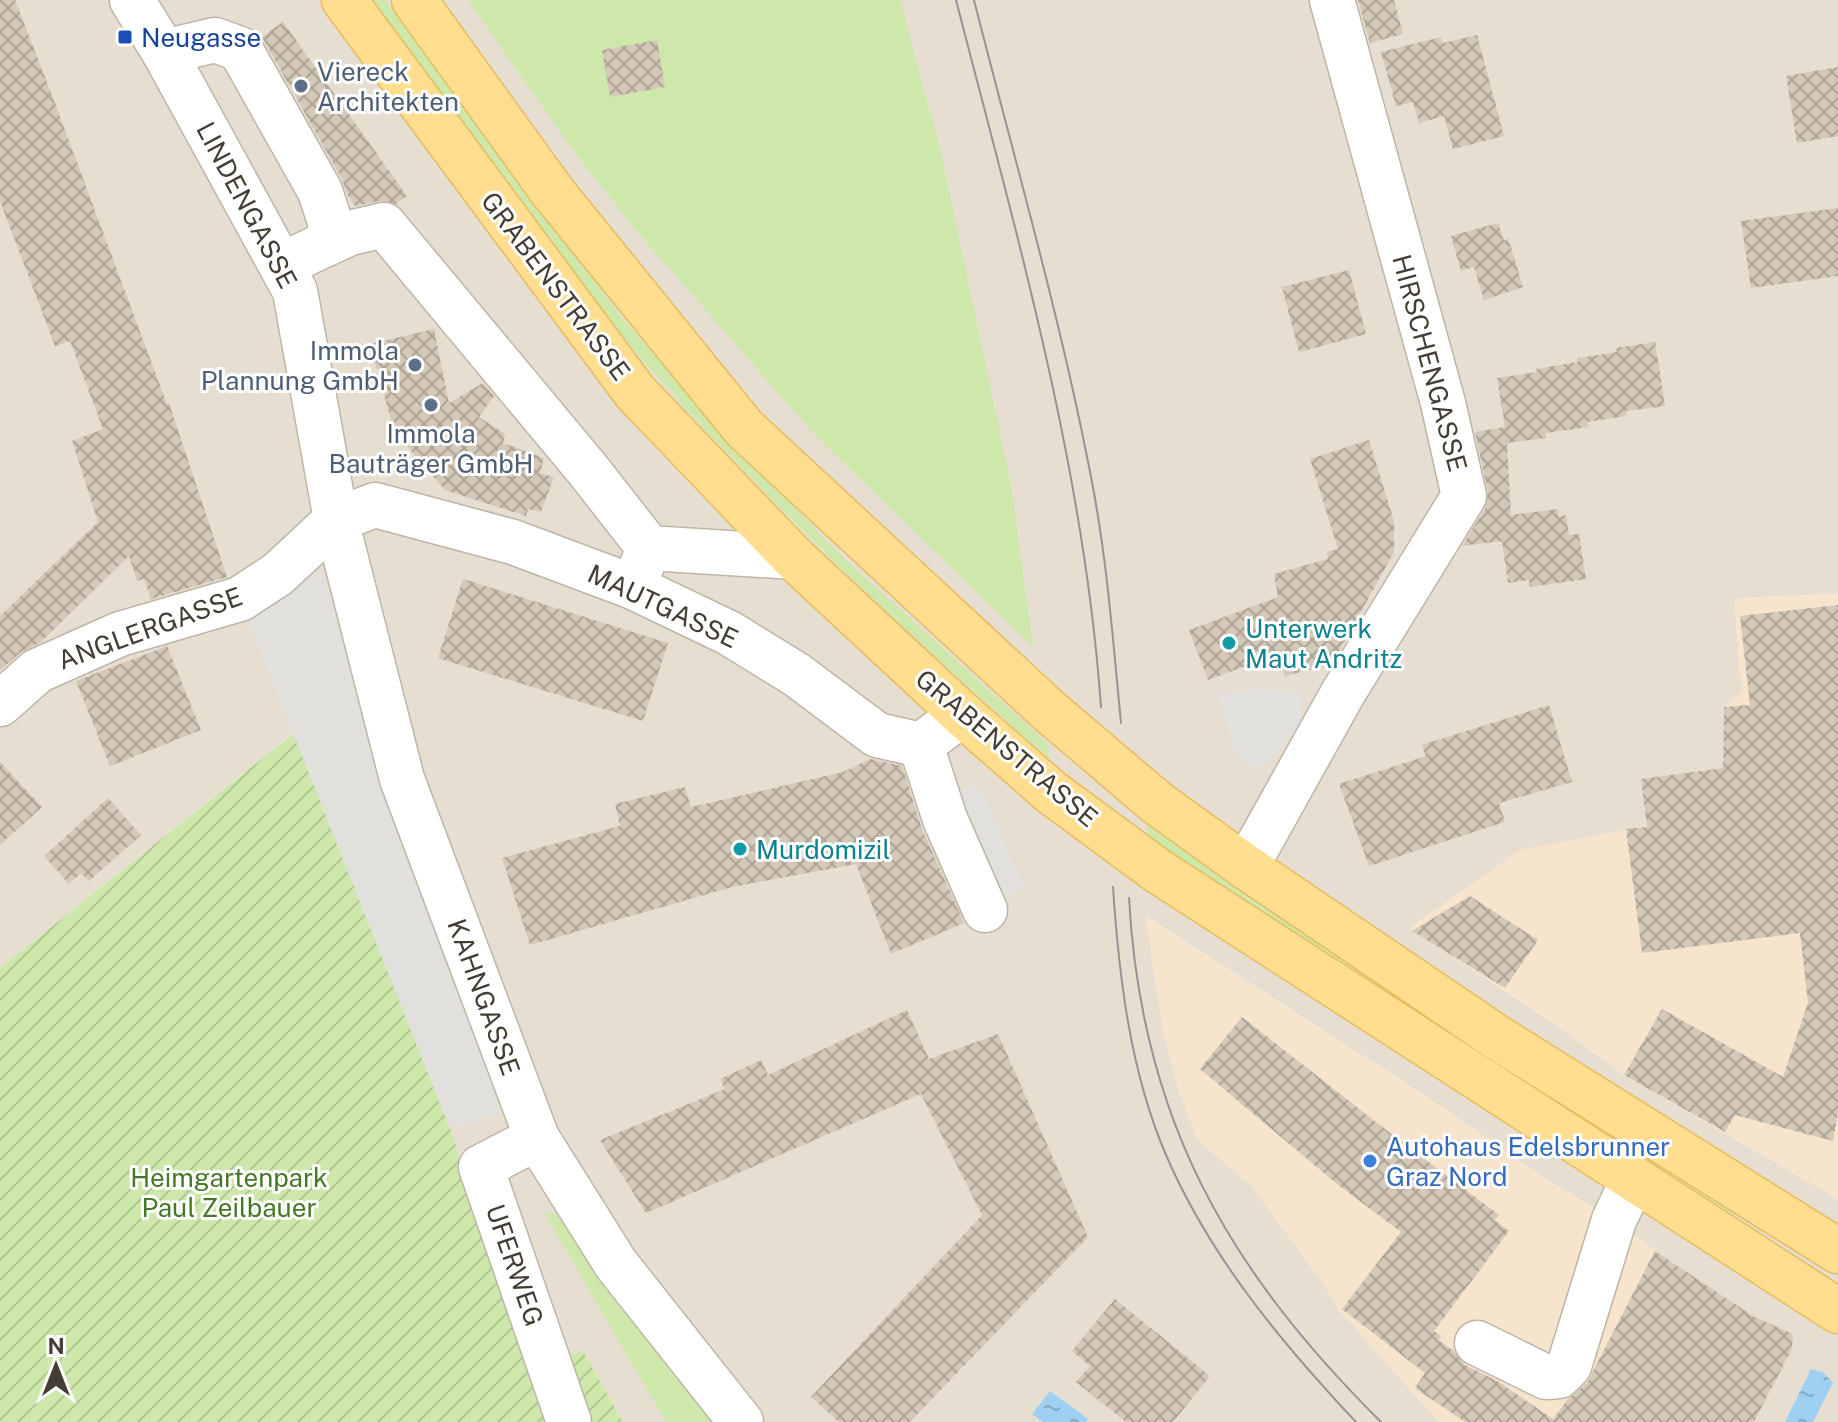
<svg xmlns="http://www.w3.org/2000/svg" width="1838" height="1422" font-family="'Public Sans',sans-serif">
<defs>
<pattern id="garden-furrows" width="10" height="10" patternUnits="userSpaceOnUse" patternTransform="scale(2)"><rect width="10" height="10" fill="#cde8aa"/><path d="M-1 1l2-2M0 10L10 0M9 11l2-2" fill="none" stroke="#b1c893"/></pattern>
<pattern id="water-ripples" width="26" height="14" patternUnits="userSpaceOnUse" patternTransform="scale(2)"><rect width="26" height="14" fill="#9dd0f2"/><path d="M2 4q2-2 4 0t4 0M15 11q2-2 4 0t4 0" fill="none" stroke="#82aac5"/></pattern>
<pattern id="building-cross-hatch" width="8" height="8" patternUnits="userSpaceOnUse" patternTransform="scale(2)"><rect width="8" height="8" fill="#d4c9b8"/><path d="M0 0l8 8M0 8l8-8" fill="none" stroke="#aea496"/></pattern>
</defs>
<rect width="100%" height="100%" fill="#f2eee3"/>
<!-- residential -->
<polygon fill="#e6dfd1" points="0,0 1838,0 1838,593 1734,599 1742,692 1723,768 1647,827 1520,850 1557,1026 1624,1075 1838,1199 1838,1422 1754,1422 1792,1349 1792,1334 1753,1316 1655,1251 1614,1220 1548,1180 1418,1091 1146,916 1163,1031 1179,1091 1198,1141 1251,1185 1325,1286 1338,1309 1439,1422 623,1422 583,1351 525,1362 450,1128 293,733 0,968"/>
<!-- commercial -->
<g fill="#f6e4cd">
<polygon points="1838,593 1838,1199 1624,1075 1557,1026 1409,928 1520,850 1646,826 1641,779 1723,768 1724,707 1742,692 1734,599"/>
<polygon points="1145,916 1418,1091 1548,1180 1614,1220 1655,1251 1753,1316 1793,1334 1792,1349 1754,1422 1439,1422 1338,1309 1325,1286 1251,1185 1198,1141 1179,1091 1163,1031"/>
</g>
<!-- grass -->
<g fill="#cde8aa">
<path d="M368,0H385L622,318L733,443L836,551L1048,744L1049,758C904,632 765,501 639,356C615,327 592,296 568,266C500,178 435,89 368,0Z"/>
<polygon points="468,0 900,0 941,153 1011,485 1033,647 813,433 635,229 572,149"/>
<polygon points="1147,821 1816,1253 1814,1262 1471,1057 1316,954 1147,836"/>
<polygon points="544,1212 567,1217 645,1337 712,1422 666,1422"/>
</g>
<!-- garden -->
<polygon fill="url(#garden-furrows)" points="294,733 450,1128 525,1362 583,1351 623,1422 0,1422 0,968"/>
<!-- parking -->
<g fill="#e2e0dc">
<polygon points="322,569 385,785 509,1111 450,1129 244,610"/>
<polygon points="1255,689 1300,691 1300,726 1259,770 1235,752 1218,695"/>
<polygon points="976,785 985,798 1024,888 993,901 951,797"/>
</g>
<!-- water -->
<g fill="url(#water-ripples)">
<polygon points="1811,1369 1823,1372 1833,1383 1813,1422 1785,1422"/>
<polygon points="1050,1391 1088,1419 1086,1422 1043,1422 1032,1414"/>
</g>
<!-- building -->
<g fill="url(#building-cross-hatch)">
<polygon points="0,0 15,0 50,90 167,404 169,403 227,577 151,599 144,579 137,581 129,556 41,642 21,652 0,670 0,616 98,522 72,441 103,429 70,341 55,346 0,201"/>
<polygon points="1358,0 1394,0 1403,34 1370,43"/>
<polygon points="283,22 407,196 396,204 379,201 355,206 348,196 342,179 262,37"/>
<polygon points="1477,35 1504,136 1453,149 1444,116 1419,123 1413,102 1396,106 1381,52 1441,37 1443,43"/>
<polygon points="657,40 665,87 610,97 602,50"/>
<polygon points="1838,67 1838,136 1797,143 1786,76"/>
<polygon points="1838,208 1838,276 1751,288 1741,221"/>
<polygon points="1498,223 1504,241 1508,238 1523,287 1484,300 1474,267 1461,271 1451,236"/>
<polygon points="1349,270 1366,334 1299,352 1282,287"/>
<polygon points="434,329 449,403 483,383 494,396 479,417 505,434 503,443 544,458 540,473 554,477 541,512 528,509 526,516 445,490 394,431 370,344"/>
<polygon points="1655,342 1665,406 1626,411 1626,416 1587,422 1588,427 1546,433 1546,438 1507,443 1511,515 1558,509 1559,517 1566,515 1569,535 1579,534 1586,579 1530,587 1529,580 1508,583 1502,541 1462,546 1485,509 1488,492 1475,432 1505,427 1497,378 1537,372 1536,369 1578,362 1578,358 1617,352 1616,348"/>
<polygon points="1369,440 1394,521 1394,552 1332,664 1285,676 1278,654 1208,680 1189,630 1278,597 1274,574 1328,559 1327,552 1338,549 1310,459"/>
<polygon points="463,579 668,643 643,721 438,658"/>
<polygon points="1838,605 1838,1112 1833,1141 1735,1115 1725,1132 1624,1075 1662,1009 1783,1077 1808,1003 1800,933 1642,953 1626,829 1647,827 1641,779 1723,768 1724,707 1750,705 1740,616"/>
<polygon points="167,646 201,730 110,766 76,681"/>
<polygon points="1549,705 1572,782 1499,803 1505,822 1369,866 1339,784 1426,756 1422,745"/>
<polygon points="870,759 902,766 922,829 964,923 891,954 856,864 732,887 530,945 502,858 620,826 615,804 685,787 691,807 843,772"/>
<polygon points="0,762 42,807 0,845"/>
<polygon points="108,798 141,835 89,881 81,873 69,884 44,856"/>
<polygon points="1470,896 1538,940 1505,988 1412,931"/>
<polygon points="907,1010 929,1059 998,1034 1088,1237 910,1422 839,1422 811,1397 982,1215 921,1094 646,1213 600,1140 725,1089 720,1079 761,1060 768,1075"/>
<polygon points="1242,1017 1381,1126 1499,1215 1494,1220 1509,1231 1434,1331 1441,1336 1438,1340 1454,1351 1465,1365 1499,1382 1553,1419 1569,1398 1587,1383 1655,1251 1753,1316 1793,1334 1792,1349 1754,1422 1465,1422 1415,1388 1425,1373 1342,1309 1401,1232 1337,1184 1200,1069"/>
<polygon points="1115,1299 1210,1376 1173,1422 1126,1422 1076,1382 1090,1366 1072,1351"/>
</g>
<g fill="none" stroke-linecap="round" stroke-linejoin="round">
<!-- minor casing -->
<g stroke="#beb5a6" stroke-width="47">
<g id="minor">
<polyline points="132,0 164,52 295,291 336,520 402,779 537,1138 616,1264 741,1422"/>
<polyline points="164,52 215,40 240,49 320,191 332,228 325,243"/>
<polyline points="281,265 350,233 384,225 588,470 649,548 633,587"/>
<polyline points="649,548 793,557"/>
<polyline points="0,704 37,671 120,634 240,599 278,574 336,520 375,505 513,542 633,587 729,633 797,675 877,735 921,745 962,714"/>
<polyline points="921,745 945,819 985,910"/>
<polyline points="1246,867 1343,693 1464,496 1443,403 1332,0"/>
<polyline points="537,1138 481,1167 569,1422"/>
<polyline points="1477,1343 1546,1377 1559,1376 1569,1366 1614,1220 1633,1180"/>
</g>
</g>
<!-- major casing -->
<g stroke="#e7bb5d" stroke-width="47">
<g id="major">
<polyline points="344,0 635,392 793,557 962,714 1051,792"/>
<polyline points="414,0 552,191 744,428 1048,710"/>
<polyline points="1156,802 1246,867 1498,1038 1838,1251"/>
<polyline points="1158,871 1838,1311"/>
</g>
</g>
<!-- minor -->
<use href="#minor" stroke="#fff" stroke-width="44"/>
<!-- major -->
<use href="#major" stroke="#ffde90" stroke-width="44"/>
<!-- tram -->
<g stroke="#949494" stroke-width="2">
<path d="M956,0C1016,233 1084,466 1101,707"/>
<path d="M974,0C1014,158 1060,316 1091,477C1107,558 1113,641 1121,723"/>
<path d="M1113,887C1119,977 1130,1071 1166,1155C1210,1257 1281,1342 1356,1422"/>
<path d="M1129,898C1141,1118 1227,1269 1381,1422"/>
</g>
<!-- major-bridge casing -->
<g stroke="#e7bb5d" stroke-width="47" stroke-linecap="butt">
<g id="major-bridge">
<polyline points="1048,710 1156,802"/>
<polyline points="1051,792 1158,871"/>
</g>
</g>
<!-- major-bridge -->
<use href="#major-bridge" stroke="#ffde90" stroke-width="44"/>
</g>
<!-- markers -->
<rect fill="#1a4fb4" stroke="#fff" stroke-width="3" x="117" y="29" width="16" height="16" rx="4"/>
<g fill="#5c6f8a" stroke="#fff" stroke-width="3">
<circle cx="301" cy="86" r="8"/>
<circle cx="415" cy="365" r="8"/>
<circle cx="431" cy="405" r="8"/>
</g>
<g fill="#0f9aa8" stroke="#fff" stroke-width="3">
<circle cx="1229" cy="643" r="8"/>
<circle cx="740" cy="849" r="8"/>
</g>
<circle fill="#3f7fe0" stroke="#fff" stroke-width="3" cx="1370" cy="1161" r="8"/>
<g text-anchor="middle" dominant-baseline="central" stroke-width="6" stroke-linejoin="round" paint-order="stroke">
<!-- transit labels -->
<g font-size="26" fill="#164399" stroke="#fff" text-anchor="start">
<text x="141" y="37">Neugasse</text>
</g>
<!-- service labels -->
<g font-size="26" fill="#4e5e75" stroke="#fff" text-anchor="start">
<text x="317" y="71">Viereck<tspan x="317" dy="30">Architekten</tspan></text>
<text x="399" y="350" text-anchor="end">Immola<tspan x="399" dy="30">Plannung GmbH</tspan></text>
<text x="431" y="433" text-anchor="middle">Immola<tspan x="431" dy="30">Bauträger GmbH</tspan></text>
</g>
<!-- street labels -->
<g font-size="26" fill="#443d33" stroke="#fff">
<text transform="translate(247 205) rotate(62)">LINDENGASSE</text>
<text transform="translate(556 286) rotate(53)">GRABENSTRASSE</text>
<text transform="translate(1430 363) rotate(75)">HIRSCHENGASSE</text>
<text transform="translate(663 606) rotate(25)">MAUTGASSE</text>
<text transform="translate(150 628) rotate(-20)">ANGLERGASSE</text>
<text transform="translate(1007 748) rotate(40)">GRABENSTRASSE</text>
<text transform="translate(484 997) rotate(70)">KAHNGASSE</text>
<text transform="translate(515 1265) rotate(71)">UFERWEG</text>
</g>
<!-- culture labels -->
<g font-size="26" fill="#0d838f" stroke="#fff" text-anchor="start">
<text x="1245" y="628">Unterwerk<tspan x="1245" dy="30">Maut Andritz</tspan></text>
<text x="756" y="849">Murdomizil</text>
</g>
<!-- shop labels -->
<g font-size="26" fill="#366cbe" stroke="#fff" text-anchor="start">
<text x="1386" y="1146">Autohaus Edelsbrunner<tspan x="1386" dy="30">Graz Nord</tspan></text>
</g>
<!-- park labels -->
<g font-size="26" fill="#457726" stroke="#fff">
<text x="229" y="1177">Heimgartenpark<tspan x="229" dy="30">Paul Zeilbauer</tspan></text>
</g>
</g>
<!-- north arrow -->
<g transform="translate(56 1366)" stroke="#ffffff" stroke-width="6" paint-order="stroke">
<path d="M0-6L14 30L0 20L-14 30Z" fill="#443d33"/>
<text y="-12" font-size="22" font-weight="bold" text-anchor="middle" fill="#443d33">N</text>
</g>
</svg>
